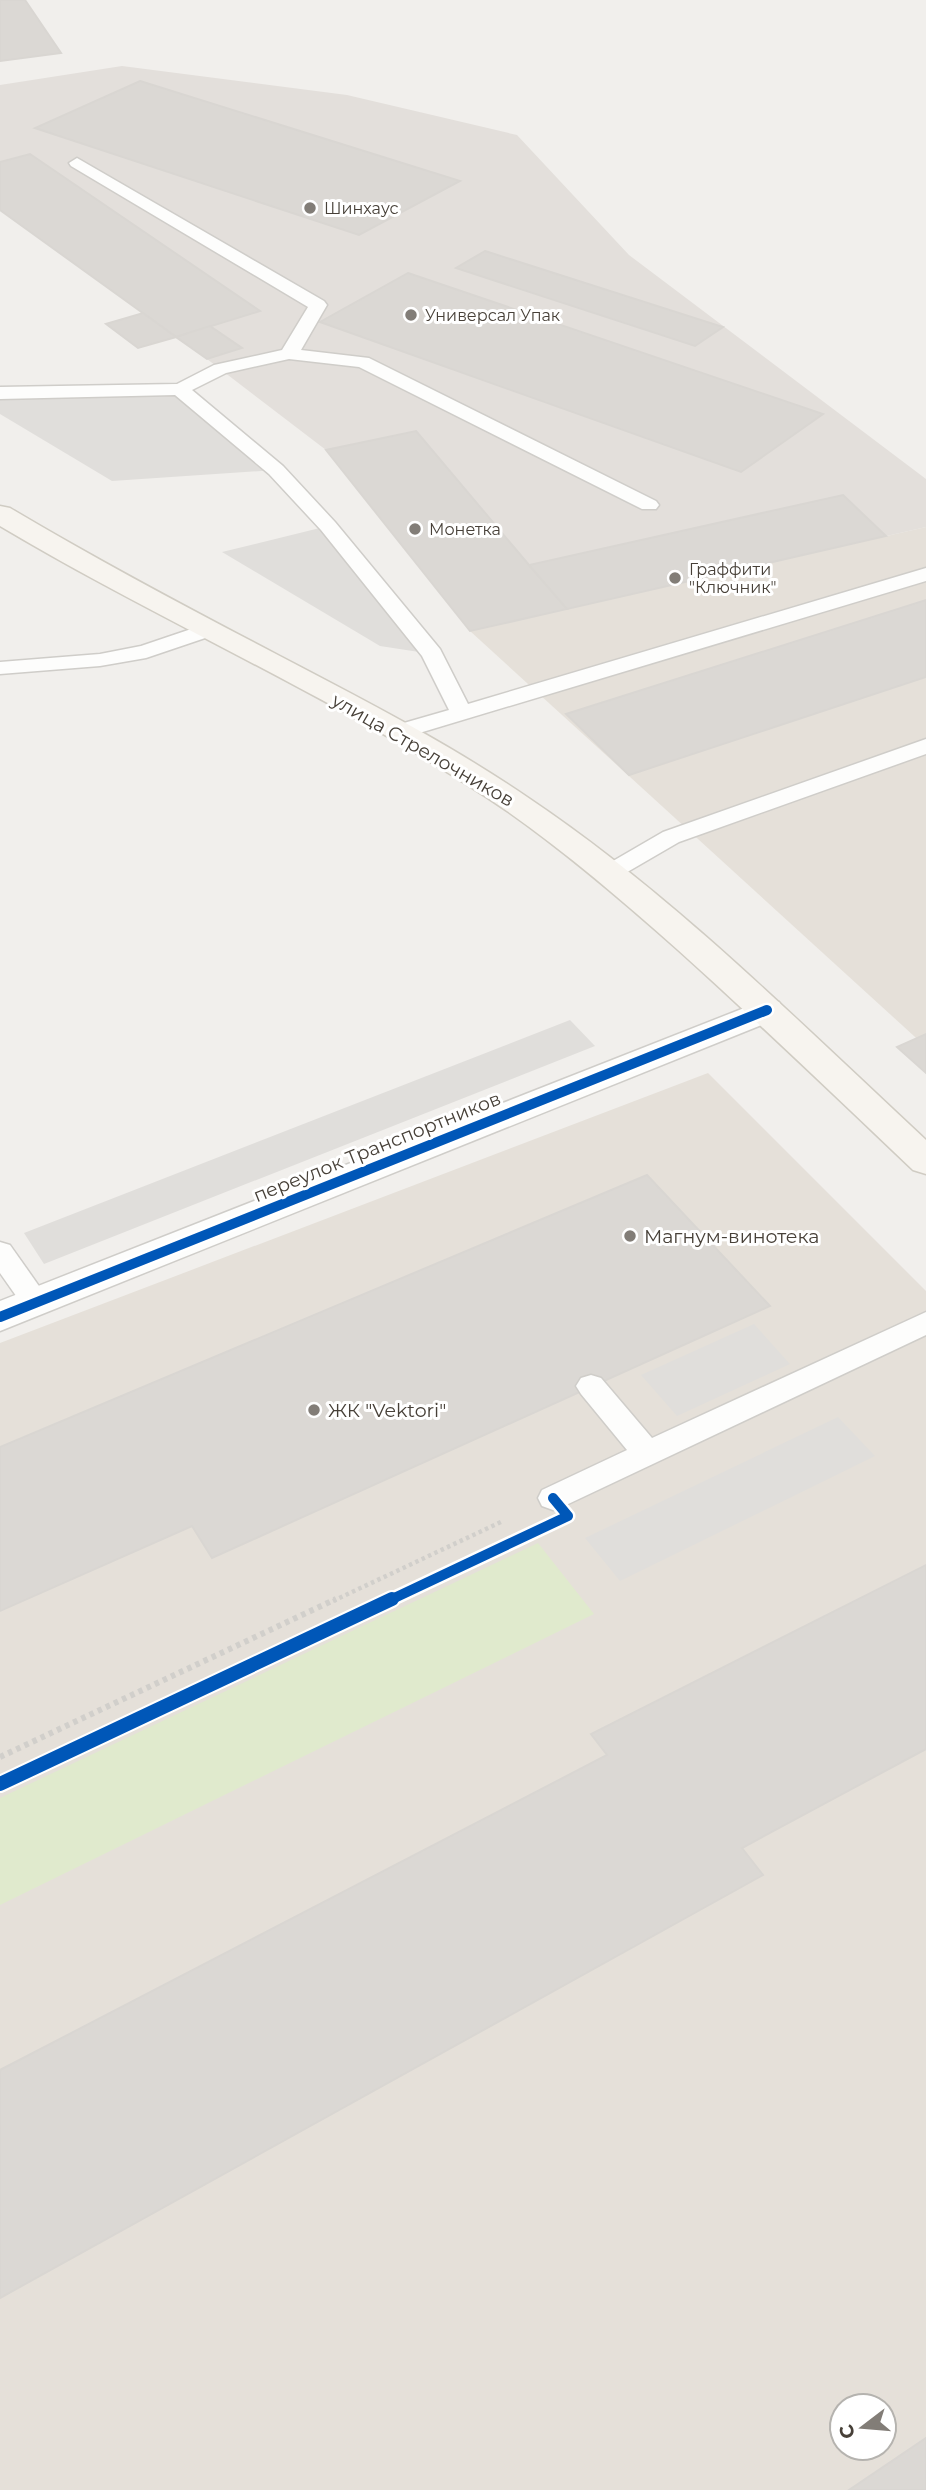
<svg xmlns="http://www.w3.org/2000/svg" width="926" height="2490" font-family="Montserrat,sans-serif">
<rect width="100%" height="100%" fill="#f1efec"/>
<!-- residential -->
<g fill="#e5e0d9" fill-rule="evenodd">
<polygon points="926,527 926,1047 470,631"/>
<path d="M708,1073L926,1291V2490H0V1343ZM842,2406H884V2448H842Z"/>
</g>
<!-- industrial -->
<polygon fill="#e3dfdb" points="122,66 347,95 517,135 629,255 926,479 926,527 470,631 326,450 207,359 0,210 0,85"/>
<!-- green -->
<polygon fill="#e0eacd" points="538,1543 594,1614 0,1905 0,1798"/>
<!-- parking -->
<g fill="#e0dedb">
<polygon points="180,389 276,470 112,481 0,414 0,393"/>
<polygon points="328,526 432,654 380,646 222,552"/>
<polygon points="570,1020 595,1046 44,1264 24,1233"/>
<polygon points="754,1324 790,1364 677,1416 641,1375"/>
<polygon points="838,1417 875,1456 620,1581 585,1538"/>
</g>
<!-- building -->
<g fill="#dbd8d4" stroke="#d9d6d2" stroke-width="2">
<polygon points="0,0 25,0 61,53 0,61"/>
<polygon points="140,81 460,181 359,235 35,128"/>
<polygon points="30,154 260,311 176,337 0,210 0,162"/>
<polygon points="485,251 723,327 695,346 456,268"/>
<polygon points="408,273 823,414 741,472 320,322"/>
<polygon points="143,313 176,337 138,348 106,324"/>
<polygon points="210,326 242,348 207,359 176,337"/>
<polygon points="416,431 529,565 567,609 470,631 326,450"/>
<polygon points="843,495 886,536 567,609 529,565"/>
<polygon points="926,600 926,677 629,775 566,714"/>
<polygon points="926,1034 926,1073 897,1047"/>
<polygon points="647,1175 770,1306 212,1558 192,1526 0,1611 0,1447"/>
<polygon points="926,1565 926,1749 742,1848 763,1875 0,2298 0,2070 607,1755 591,1734"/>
<polygon points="926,2438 926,2490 849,2490"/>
</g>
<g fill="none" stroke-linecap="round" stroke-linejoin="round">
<!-- service casing -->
<g stroke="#cfcdc9" stroke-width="3">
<g id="service">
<polygon points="77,158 324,301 327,305 301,350 369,358 656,501 659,505 656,509 642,509 359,367 289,359 226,373 192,390 283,466 335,522 440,649 468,704 926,568 926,581 406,737 390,737 387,732 390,727 449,710 422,656 321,530 269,474 175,395 0,399 0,387 177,384 214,365 282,350 308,307 71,166 69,163"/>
<polygon points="206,624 214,625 217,630 214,635 146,658 100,666 0,674 0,662 100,654 141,646"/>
<polygon points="926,739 926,754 679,842 617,878 609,880 601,878 597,873 601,868 663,832"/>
<polygon points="0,1242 10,1245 46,1296 50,1303 46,1310 36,1313 26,1310 0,1273"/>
<polygon points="926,1312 926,1335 564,1506 553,1510 542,1506 538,1498 542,1490 627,1450 581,1394 576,1386 581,1378 591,1375 601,1378 652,1438"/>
</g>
</g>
<!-- minor casing -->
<g stroke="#cfcdc9" stroke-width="3">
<polygon id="minor" points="767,999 779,1002 784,1010 779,1018 0,1331 0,1301"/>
</g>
<!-- secondary casing -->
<g stroke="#d0ccc3" stroke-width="3">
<path id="secondary" d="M0,506L10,508C97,560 186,607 276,654C362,699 450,744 530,799C673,895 800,1023 926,1140V1174L913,1170C835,1096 758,1022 678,950C623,901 567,853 507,811C347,702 166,625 0,526Z"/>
</g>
<!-- path-far1 -->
<polyline stroke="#d1cfcb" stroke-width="4.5" stroke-dasharray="3.5 3.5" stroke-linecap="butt" points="333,1601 503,1521"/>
<!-- path -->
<polyline stroke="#d1cfcb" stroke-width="6" stroke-dasharray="4.5 4.5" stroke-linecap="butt" points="0,1757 336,1599"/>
<!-- service -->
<use href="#service" fill="#fdfdfc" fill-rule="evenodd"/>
<!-- minor -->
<use href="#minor" fill="#fdfdfc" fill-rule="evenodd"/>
<!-- secondary -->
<use href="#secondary" fill="#f7f4ef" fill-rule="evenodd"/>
<!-- cycleway-far1 casing -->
<g stroke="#fff" stroke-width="15">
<g id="cycleway-far1">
<polyline points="0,1317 767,1010"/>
<polyline points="388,1601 568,1516 553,1498"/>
</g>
</g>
<!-- cycleway casing -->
<g stroke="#fff" stroke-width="18">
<polyline id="cycleway" points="0,1784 392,1599"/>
</g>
<!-- cycleway-far1 -->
<use href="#cycleway-far1" stroke="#0057b8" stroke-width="10"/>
<!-- cycleway -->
<use href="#cycleway" stroke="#0057b8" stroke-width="14"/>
</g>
<!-- markers -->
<g fill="#827d77" stroke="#fff" stroke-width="2.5">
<circle cx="310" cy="208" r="7"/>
<circle cx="411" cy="315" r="7"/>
<circle cx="415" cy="529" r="7"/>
<circle cx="675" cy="578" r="7"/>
<circle cx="630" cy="1236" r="7"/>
<circle cx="314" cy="1410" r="7"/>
</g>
<g text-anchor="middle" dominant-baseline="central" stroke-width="6" stroke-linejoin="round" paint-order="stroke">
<!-- far-poi labels -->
<g font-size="16" fill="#474038" stroke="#fff" text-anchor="start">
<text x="324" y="208">Шинхаус</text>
<text x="425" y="315">Универсал Упак</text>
<text x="429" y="529">Монетка</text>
<text x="689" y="569">Граффити<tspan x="689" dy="18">"Ключник"</tspan></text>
</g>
<!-- street labels -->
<g font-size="19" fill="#474038" stroke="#fff">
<text transform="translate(423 750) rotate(30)">улица Стрелочников</text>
<text transform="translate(377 1147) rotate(-22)">переулок Транспортников</text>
</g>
<!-- poi labels -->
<g font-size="19" fill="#474038" stroke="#fff" text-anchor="start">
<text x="644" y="1236">Магнум-винотека</text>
<text x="328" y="1410">ЖК "Vektori"</text>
</g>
</g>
<!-- north arrow -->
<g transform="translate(863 2427) rotate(254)"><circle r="33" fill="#ffffff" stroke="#b5b3af" stroke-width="2"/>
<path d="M0-5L12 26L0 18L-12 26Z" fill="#827d77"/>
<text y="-10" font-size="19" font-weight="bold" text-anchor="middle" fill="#474038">С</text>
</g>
</svg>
